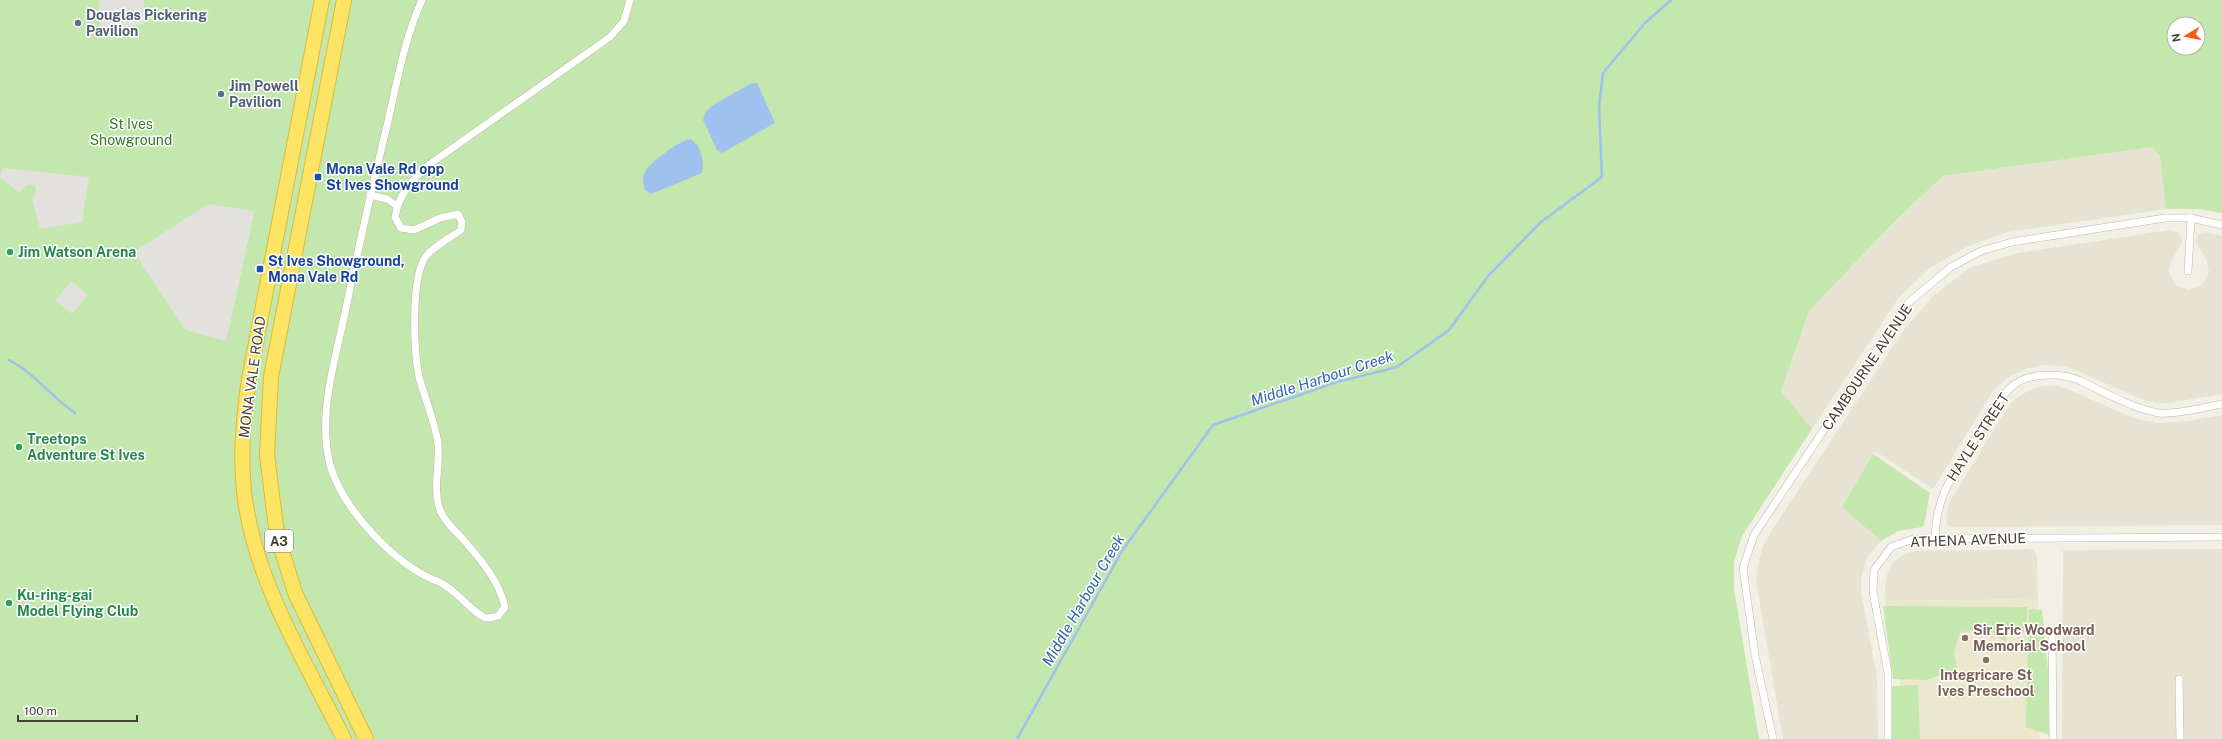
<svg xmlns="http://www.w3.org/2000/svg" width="2222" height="739" font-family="'Public Sans',sans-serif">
<rect width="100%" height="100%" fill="#f2f0e4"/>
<!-- residential -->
<g fill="#e6e3d2">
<polygon points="2152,147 2160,156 2166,209 2008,232 1966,247 1930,268 1899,297 1812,429 1781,391 1809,311 1895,221 1943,176"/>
<polygon points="2170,230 2177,232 2181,237 2182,243 2171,261 2169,273 2176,285 2189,290 2203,284 2209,272 2206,259 2196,243 2198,234 2205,232 2222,236 2222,394 2168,403 2158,403 2146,401 2068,367 2046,365 2027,368 2009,377 1994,389 1933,489 1875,451 1842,507 1881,541 1867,558 1861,578 1861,592 1877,677 1878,739 1783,739 1756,580 1758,564 1763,546 1772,530 1906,327 1933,296 1971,267 2018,253"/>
<polygon points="2043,386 2059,386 2072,391 2133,418 2157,423 2182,422 2222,415 2222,525 1953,527 1947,525 1946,514 1949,503 2009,405 2018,397 2030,390"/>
<polygon points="2030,549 2034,551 2037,556 2038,599 1886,601 1885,585 1887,574 1892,564 1901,556 1915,551"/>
<polygon points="2222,549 2222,739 2062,739 2063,550"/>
</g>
<!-- education -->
<polygon fill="#ebe8ce" points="2038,599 2039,739 1901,739 1900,676 1886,601"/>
<!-- green -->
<g fill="#c3e7ac" fill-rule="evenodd">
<path d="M0,0H2222V213L2200,209H2166L2160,156L2152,147L1943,176L1895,221L1809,311L1781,391L1812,429L1742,536L1734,562V589L1759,739H0ZM2174,24H2198V48H2174ZM251,211L254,212L226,341Z"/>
<path d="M1873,454L1930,493C1927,502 1927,522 1922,527L1898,531L1881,541L1842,507Z"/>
<polygon points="1883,606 2027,607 2027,632 2008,635 2005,642 1988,630 1960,632 1954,653 1958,673 1937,676 1927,680 1893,679"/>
<polygon points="2029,609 2042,610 2048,670 2049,735 2026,727"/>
<polygon points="1918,685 1920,739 1891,739 1892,686"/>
</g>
<!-- parking -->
<g fill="#e3e1dd">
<polygon points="99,0 144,0 144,24 100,31"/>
<polygon points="3,168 89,177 82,222 40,229 32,199 36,193 35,185 27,185 19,192 0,178"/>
<polygon points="208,204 254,211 226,341 185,330 134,252"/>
<polygon points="72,281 88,295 72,314 55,300"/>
</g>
<!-- water -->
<g fill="#9fc1f0">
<polygon points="757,83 775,123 722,153 717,150 703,120 705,113 713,105 750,84"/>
<path d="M691,139C702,148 704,160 702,173L651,194L645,190C643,183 642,178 645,172C650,162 680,140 691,139Z"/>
</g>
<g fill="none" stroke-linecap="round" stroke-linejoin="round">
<!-- stream -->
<g stroke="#9fc1f0" stroke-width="2.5">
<path d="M9,360C34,373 52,397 75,413"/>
<polyline points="1017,739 1122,551 1213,425 1337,382 1397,367 1449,330 1489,275 1541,222 1602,177 1599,107 1603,73 1645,23 1671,0"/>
</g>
<!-- street casing -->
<g stroke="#bdb9a7" stroke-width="8">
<g id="street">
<path d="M422,0C403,41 395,94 384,138C370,196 357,254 345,313C338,346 328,381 326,415C325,431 326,449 330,465C343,510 396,566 439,582C456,589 475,616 487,618C490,618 495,617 498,616L505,607C498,578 479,558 460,536C452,528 442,518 439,507C433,487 440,465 438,444C435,421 425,399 419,377C414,352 410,274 427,255C436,245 450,238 461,230L462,222L458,214L440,218L414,230L401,228L395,217C399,194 412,179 430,164L610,37L624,21L630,0"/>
<polyline points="370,195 387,199 397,206"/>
<polyline points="2188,271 2191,218"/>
<path d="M1935,539C1936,496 1952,477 1973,442C1984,424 1994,404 2009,389C2025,372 2061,372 2081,381C2106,393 2131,408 2159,413C2173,415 2207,407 2222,404"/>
<polyline points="2052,632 2053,739"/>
<polyline points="2179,679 2180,739"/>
<polyline points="1773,739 1755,655 1743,568 1754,535 1908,303 1951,267 1981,251 2012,242 2165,218 2191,218 2222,225"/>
<polyline points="1888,739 1888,673 1873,592 1874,570 1891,547 1913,539 2222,537"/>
</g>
</g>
<!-- highway casing -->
<g stroke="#db3" stroke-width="16">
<g id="highway">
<path d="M322,0L249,379C243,421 239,463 246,506C259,588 307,665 344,739"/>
<polyline points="344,0 271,377 267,455 277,535 295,593 366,739"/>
</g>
</g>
<!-- street -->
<use href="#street" stroke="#fff" stroke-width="7"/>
<!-- highway -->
<use href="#highway" stroke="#fee464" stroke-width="14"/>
</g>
<!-- markers -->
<g fill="#5c6f8a" stroke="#fff" stroke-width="1.5">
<circle cx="78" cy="23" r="4"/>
<circle cx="221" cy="94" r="4"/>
</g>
<g fill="#1a4fb4" stroke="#fff" stroke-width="1.5">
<rect x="314" y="173" width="8" height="8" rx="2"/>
<rect x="256" y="265" width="8" height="8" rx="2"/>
</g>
<g fill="#2e9e5b" stroke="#fff" stroke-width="1.5">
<circle cx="10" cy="252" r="4"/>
<circle cx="19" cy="447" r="4"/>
<circle cx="9" cy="603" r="4"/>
</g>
<g fill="#8d6e63" stroke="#fff" stroke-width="1.5">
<circle cx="1965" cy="638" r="4"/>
<circle cx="1986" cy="660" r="4"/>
</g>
<g text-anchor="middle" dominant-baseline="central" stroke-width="3" stroke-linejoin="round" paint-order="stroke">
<!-- shield labels -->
<rect fill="#fff" stroke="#7c7971" stroke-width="1" x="265" y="530" width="28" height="22" rx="3"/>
<g font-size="13" font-weight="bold" fill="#444034">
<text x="279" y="541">A3</text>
</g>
<!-- service labels -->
<g font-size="14" font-weight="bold" fill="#4e5e75" stroke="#fff" text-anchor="start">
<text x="86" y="15">Douglas Pickering<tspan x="86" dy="16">Pavilion</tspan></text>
<text x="229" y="86">Jim Powell<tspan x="229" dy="16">Pavilion</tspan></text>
</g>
<!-- park labels -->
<g font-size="14" fill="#387528" stroke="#fff">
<text x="131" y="124">St Ives<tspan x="131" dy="16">Showground</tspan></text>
</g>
<!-- transit labels -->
<g font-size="14" font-weight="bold" fill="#164399" stroke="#fff" text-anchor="start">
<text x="326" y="169">Mona Vale Rd opp<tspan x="326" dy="16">St Ives Showground</tspan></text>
<text x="268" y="261">St Ives Showground,<tspan x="268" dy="16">Mona Vale Rd</tspan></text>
</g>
<!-- leisure labels -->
<g font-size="14" font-weight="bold" fill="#27864d" stroke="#fff" text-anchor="start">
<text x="18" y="252">Jim Watson Arena</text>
<text x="27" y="439">Treetops<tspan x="27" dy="16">Adventure St Ives</tspan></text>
<text x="17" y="595">Ku-ring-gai<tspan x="17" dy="16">Model Flying Club</tspan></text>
</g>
<!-- street labels -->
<g font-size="14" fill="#444034" stroke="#fff">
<text transform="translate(1867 367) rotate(-56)">CAMBOURNE AVENUE</text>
<text transform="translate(252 377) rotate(-82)">MONA VALE ROAD</text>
<text transform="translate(1978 437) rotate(-57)">HAYLE STREET</text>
<text transform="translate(1968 540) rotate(-2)">ATHENA AVENUE</text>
</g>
<!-- education labels -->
<g font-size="14" font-weight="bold" fill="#785e54" stroke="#fff" text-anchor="start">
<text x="1973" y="630">Sir Eric Woodward<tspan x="1973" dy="16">Memorial School</tspan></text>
<text x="1986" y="675" text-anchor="middle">Integricare St<tspan x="1986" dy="16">Ives Preschool</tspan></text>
</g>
<!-- water labels -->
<g font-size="15" font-style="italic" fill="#2e63af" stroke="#fff">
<text transform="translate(1322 378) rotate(-18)">Middle Harbour Creek</text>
<text transform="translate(1083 600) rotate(-60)">Middle Harbour Creek</text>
</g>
</g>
<!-- north arrow -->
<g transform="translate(2186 36) rotate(260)"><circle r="19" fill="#ffffff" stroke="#b4b3ae"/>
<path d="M0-3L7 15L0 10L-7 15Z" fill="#fa5c13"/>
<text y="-6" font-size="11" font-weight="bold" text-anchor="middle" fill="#444034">N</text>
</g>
<!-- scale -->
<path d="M18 715v6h119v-6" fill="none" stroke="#444034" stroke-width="2"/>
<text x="24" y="715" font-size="12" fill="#444034" stroke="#ffffff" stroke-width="3" paint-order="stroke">100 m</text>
</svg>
